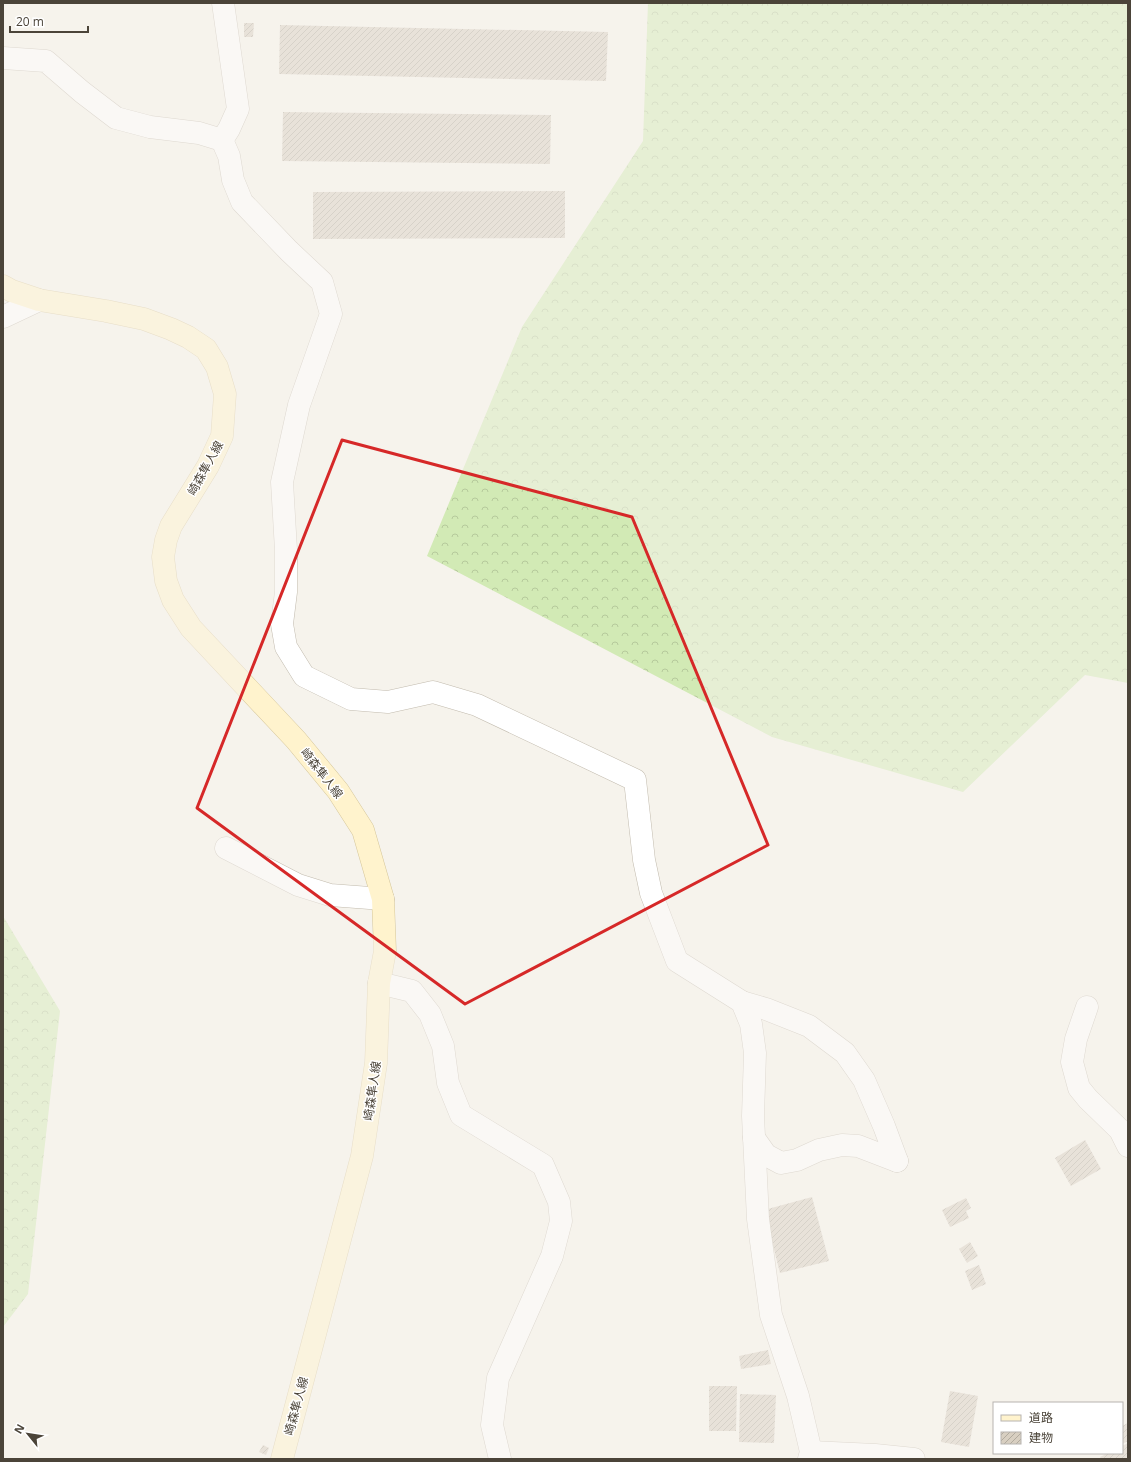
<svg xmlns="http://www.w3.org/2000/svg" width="1131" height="1462" font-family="'Open Sans','Noto Sans JP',sans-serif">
<defs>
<pattern id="forest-crowns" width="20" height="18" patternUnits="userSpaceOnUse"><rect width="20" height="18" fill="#d2eab5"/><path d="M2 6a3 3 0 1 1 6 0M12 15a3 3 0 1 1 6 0" fill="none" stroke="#b6ca9c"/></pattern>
<pattern id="building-hatch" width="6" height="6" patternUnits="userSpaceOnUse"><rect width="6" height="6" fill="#d8cfc1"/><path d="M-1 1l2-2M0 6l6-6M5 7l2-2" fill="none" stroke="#b1aa9e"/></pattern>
</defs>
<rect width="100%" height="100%" fill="#f6f3ec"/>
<!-- forest -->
<g fill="url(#forest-crowns)">
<polygon points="648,3 1128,3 1128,683 1085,675 963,792 772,737 427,556 522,327 643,141"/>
<polygon points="3,916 60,1011 28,1294 3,1327"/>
</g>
<!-- building -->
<g fill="url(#building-hatch)">
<polygon points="244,23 254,23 253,37 244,37"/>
<polygon points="280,25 608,32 606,81 279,74"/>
<polygon points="283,112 551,115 550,164 282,161"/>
<polygon points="565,191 565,238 313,239 313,192"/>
<polygon points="1085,1140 1101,1169 1071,1186 1055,1158"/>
<polygon points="812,1197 829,1261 780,1273 764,1210"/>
<polygon points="966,1198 971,1208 966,1211 969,1218 950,1227 942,1210"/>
<polygon points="970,1242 978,1256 967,1263 959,1249"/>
<polygon points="979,1265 986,1284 972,1290 965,1271"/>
<polygon points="768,1350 771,1364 741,1369 739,1356"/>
<polygon points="709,1386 737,1386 736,1431 709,1431"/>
<polygon points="950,1391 978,1396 969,1447 941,1442"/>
<polygon points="740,1394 776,1395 774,1443 739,1442"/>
<polygon points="1128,1423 1128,1441 1122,1444 1122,1426"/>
<polygon points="1128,1443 1128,1459 1101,1459 1100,1457 1108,1453 1122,1453 1122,1446"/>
<polygon points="263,1445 269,1448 266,1455 259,1452"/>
</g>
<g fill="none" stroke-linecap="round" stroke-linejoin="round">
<!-- street casing -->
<g stroke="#c2bbae" stroke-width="23">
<g id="street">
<polyline points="3,58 46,61 82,92 116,118 150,127 199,133 222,140 229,156 233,180 242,202 289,251 322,282 331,314 299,405 282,482 286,550 286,592 282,624 286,647 304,676 351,699 388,702 433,692 477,705 635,780 644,860 651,893 677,961 742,1002 751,1024 755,1053 753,1116 758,1219 771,1315 798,1396 811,1452 809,1459"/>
<polyline points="222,140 229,129 238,109 223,3"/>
<polyline points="3,317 39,300"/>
<polyline points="226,848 298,885 330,895 383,899"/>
<polyline points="379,983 412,991 430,1014 443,1046 448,1083 461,1115 543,1165 559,1202 561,1221 552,1256 498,1378 492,1425 500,1459"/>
<polyline points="742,1002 766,1009 809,1026 845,1053 864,1080 884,1126 897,1161"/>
<polyline points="1087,1007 1076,1039 1072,1062 1079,1088 1088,1099 1120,1130 1128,1146"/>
<polyline points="754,1138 766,1155 781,1163 797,1160 819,1150 842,1145 858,1146 897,1161"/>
<polyline points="811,1452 875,1455 914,1459"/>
</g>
</g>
<!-- secondary casing -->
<g stroke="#d6c79b" stroke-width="23">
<polyline id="secondary" points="3,286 12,291 39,300 106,311 144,319 171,329 188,337 206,349 217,367 225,394 222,436 208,466 171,526 166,540 163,557 166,581 173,600 191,628 296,740 338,791 363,830 383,899 385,951 379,983 376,1063 362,1156 282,1459"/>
</g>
<!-- street -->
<use href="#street" stroke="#fff" stroke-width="22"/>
<!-- secondary -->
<use href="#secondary" stroke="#fff3cd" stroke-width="22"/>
</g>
<!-- marked area -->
<path d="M0 0H1131V1462H0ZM342,440L632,517L768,845L465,1004L197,808Z" fill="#f6f3ec" fill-opacity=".55" fill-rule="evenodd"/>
<path fill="none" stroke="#d62828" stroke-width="3" stroke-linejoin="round" d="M342,440L632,517L768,845L465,1004L197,808Z"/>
<g text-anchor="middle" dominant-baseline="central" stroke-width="3" stroke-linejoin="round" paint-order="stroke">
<!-- street labels -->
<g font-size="12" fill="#4b4439" stroke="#fff">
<text transform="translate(205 468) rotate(-61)">崎森隼人線</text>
<text transform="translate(322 773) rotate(52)">崎森隼人線</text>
<text transform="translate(372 1091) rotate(-82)">崎森隼人線</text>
<text transform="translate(296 1406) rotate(-75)">崎森隼人線</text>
</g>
</g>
<!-- border -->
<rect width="1131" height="1462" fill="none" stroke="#4b4439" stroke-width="8"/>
<!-- legend -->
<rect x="993" y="1402" width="130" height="52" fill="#ffffff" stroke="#b7b4b0"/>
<rect x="1001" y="1415" width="20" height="6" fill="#fff3cd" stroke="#b7b4b0"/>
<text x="1029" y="1422" font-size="12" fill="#4b4439">道路</text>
<rect x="1001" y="1432" width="20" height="12" fill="url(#building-hatch)" stroke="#b7b4b0"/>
<text x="1029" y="1442" font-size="12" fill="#4b4439">建物</text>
<!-- north arrow -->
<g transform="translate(28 1434) rotate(300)" stroke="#ffffff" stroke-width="3" paint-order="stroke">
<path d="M0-3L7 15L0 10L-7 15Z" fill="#4b4439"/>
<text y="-6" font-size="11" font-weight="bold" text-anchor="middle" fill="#4b4439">N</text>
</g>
<!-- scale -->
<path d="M10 26v6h78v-6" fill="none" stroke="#4b4439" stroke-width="2"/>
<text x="16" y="26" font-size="12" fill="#4b4439" stroke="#ffffff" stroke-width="3" paint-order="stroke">20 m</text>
</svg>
